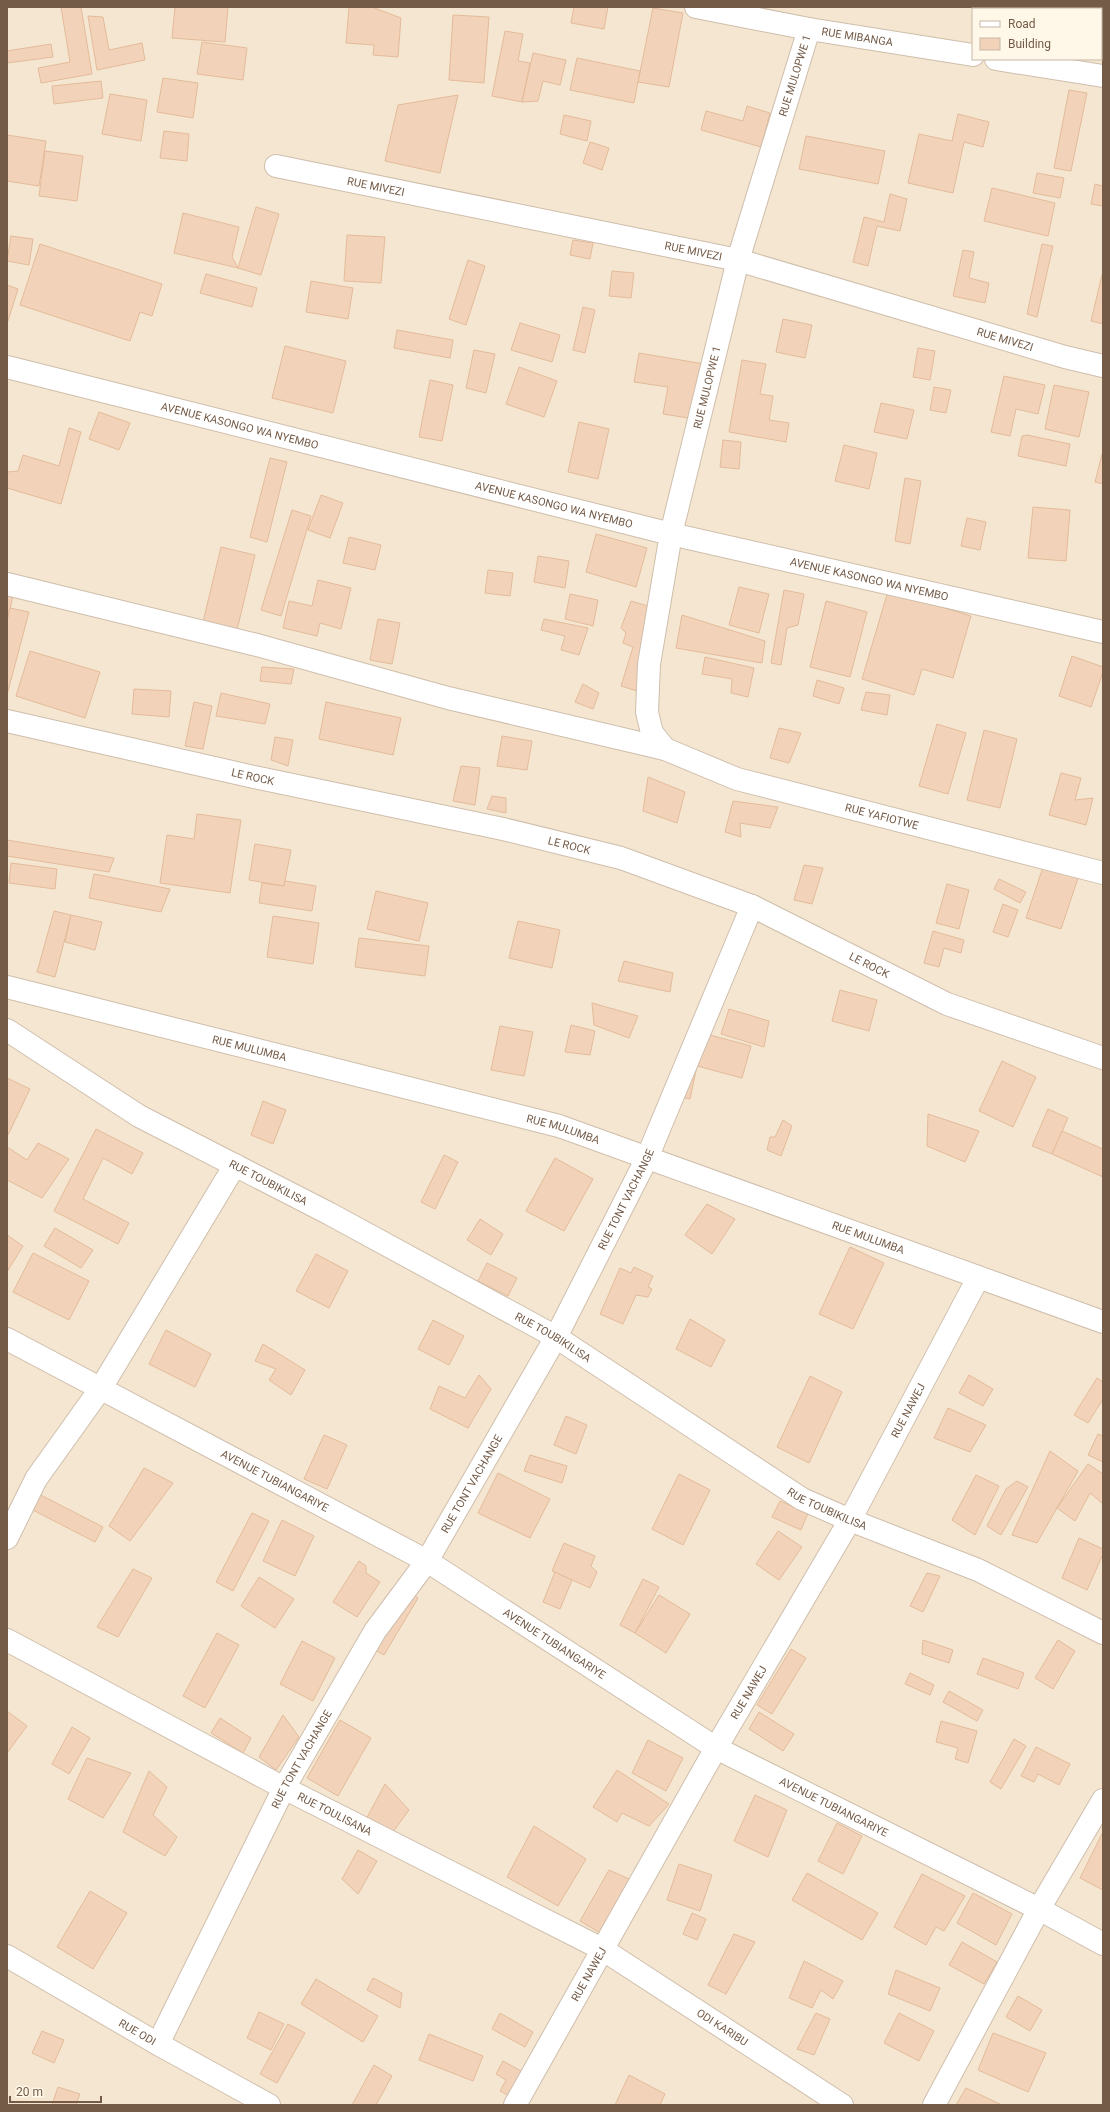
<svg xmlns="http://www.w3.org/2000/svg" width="1110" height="2112" font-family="Roboto,sans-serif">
<rect width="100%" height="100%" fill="#fcf4e2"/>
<!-- residential -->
<path fill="#f4e6d0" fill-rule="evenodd" d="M7,7H1103V2105H7ZM973,9H1101V59H973Z"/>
<!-- building -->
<g fill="#f2d3b9" stroke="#e4bb9a">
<polygon points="61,7 81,7 92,74 41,83 38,68 70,62"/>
<polygon points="175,7 228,7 225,42 172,38"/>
<polygon points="349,7 372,7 401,18 398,57 373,55 374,45 346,43"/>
<polygon points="574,7 608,7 604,29 571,23"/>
<polygon points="653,8 683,13 669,87 638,82"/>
<polygon points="453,15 489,17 484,83 449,80"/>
<polygon points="88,16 103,17 109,50 142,43 145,60 97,70"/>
<polygon points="505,31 523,34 518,61 530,63 522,102 492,96"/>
<polygon points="202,42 247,48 243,80 197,74"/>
<polygon points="51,44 53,57 7,63 7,51"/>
<polygon points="533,53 566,60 560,85 543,81 538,101 522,102"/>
<polygon points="577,58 640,71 634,103 570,90"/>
<polygon points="163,78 198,83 193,118 157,112"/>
<polygon points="101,81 103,98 54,104 52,86"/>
<polygon points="1069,90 1087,93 1071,171 1054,168"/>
<polygon points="110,94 147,100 141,141 102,134"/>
<polygon points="458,95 440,173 385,161 398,105"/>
<polygon points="747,106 770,113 761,147 701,130 706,111 743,121"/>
<polygon points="958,114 989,122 983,147 964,142 953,193 908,183 919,134 952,141"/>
<polygon points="564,115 591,121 587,141 560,134"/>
<polygon points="164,131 189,134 187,161 160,158"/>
<polygon points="7,135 46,141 39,186 7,181"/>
<polygon points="806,136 885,151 878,184 799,169"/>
<polygon points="590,142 609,148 602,170 583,163"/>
<polygon points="45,151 83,156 77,201 39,196"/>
<polygon points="1037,173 1064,178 1060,198 1033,193"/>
<polygon points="1095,184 1103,186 1103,206 1091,204"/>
<polygon points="992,188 1055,203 1048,236 984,221"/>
<polygon points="890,194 907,199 900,231 877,226 868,266 853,262 864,217 884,222"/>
<polygon points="256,207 279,214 261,275 238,268"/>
<polygon points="183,213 239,227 232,257 238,268 174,253"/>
<polygon points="347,235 385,237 381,283 344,281"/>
<polygon points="11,236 33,239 29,265 7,261"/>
<polygon points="573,240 593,243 590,259 570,255"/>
<polygon points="40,244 162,284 152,316 140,312 130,341 20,305"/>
<polygon points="1042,244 1053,246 1037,317 1027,314"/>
<polygon points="963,250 974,252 969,278 989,283 985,303 953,296"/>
<polygon points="468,260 485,266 466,325 449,319"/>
<polygon points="612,271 634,273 631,298 609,296"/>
<polygon points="1103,271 1103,324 1091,321"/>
<polygon points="206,274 257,288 252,307 200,293"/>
<polygon points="311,281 353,288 348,319 306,312"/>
<polygon points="7,285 18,289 7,324"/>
<polygon points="583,307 595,310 585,353 573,350"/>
<polygon points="783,319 812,325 805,358 776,352"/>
<polygon points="520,323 560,335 552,362 511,350"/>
<polygon points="397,330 453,340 450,358 394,348"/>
<polygon points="285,346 346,361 333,413 272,398"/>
<polygon points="918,348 935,351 930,380 913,377"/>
<polygon points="474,350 495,354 486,393 466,388"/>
<polygon points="639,353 704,364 695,419 663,414 668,387 634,382"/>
<polygon points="742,360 766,364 760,394 773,396 769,420 789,423 786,442 729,432"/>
<polygon points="519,367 557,381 544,417 506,404"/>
<polygon points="1004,376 1045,385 1038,414 1016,409 1010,436 991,432"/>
<polygon points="430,380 453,385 442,441 419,437"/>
<polygon points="1054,385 1089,392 1079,437 1045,429"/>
<polygon points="934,387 951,390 946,413 930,410"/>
<polygon points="881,403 914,410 907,439 874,432"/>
<polygon points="99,412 130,423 119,450 89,439"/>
<polygon points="579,422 609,429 598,479 568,472"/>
<polygon points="69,428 81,432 61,504 7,488 7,472 18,471 23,455 59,466"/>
<polygon points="1027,435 1070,444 1066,466 1018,456 1022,436"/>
<polygon points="723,440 741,442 739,469 720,467"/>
<polygon points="844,445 877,453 869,489 835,481"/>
<polygon points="1102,454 1103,454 1103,484 1095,482"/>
<polygon points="270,458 287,462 267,542 250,537"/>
<polygon points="905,478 921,481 910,544 895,541"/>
<polygon points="321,495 343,503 330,538 308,530"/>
<polygon points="1033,507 1070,510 1066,561 1028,558"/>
<polygon points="292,510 311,516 281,616 261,610"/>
<polygon points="967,518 986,522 980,550 961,546"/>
<polygon points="596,534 647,548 636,587 586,572"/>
<polygon points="349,537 381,545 375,570 343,563"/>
<polygon points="221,547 255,555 237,630 203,622"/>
<polygon points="538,556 569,561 565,588 534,582"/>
<polygon points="488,570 513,573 510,596 485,593"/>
<polygon points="318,580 351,588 341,629 320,623 317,636 283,628 289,601 312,606"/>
<polygon points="739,587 769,594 759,633 729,625"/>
<polygon points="784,590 804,594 798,625 787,628 781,665 771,663"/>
<polygon points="888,591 971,616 953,678 922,669 914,695 862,679"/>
<polygon points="570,594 598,600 593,626 565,619"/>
<polygon points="7,595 13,596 7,621"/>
<polygon points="631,601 658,609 637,691 621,686 633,647 623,643 626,633 621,628"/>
<polygon points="826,601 867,612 850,677 810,667"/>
<polygon points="10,608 29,612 7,695 7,621"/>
<polygon points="682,615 765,641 762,663 676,648"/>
<polygon points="378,619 400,623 392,664 370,660"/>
<polygon points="544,619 588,628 579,655 561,650 565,636 541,630"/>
<polygon points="30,651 100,672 85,718 16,696"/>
<polygon points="1072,656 1103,667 1103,672 1091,707 1059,696"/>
<polygon points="705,657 754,668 748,697 731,693 732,679 702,674"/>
<polygon points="262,667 294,669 291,684 260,681"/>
<polygon points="817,680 844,688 839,704 813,696"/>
<polygon points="583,684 599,693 593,709 575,702"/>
<polygon points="134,689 171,691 169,717 132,714"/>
<polygon points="866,692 890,695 887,715 861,710"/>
<polygon points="221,693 270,704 265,724 216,716"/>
<polygon points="194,702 212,706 203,749 185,746"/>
<polygon points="326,702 401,718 393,755 319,739"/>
<polygon points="937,724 966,733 948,794 919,786"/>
<polygon points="779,728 801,733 789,763 770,758"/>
<polygon points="984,730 1017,739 1000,808 967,800"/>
<polygon points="502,736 532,741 527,770 497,766"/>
<polygon points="275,737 293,740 288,766 271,760"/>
<polygon points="461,766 480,768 475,805 453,801"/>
<polygon points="1061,773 1081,778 1075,800 1093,798 1086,825 1049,815"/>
<polygon points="648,777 685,792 677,823 643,811"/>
<polygon points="492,796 506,798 506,813 487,809"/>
<polygon points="733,801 778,807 770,828 740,823 741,837 725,832"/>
<polygon points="197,814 241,820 230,893 160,883 167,835 194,839"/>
<polygon points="7,840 114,858 109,872 7,856"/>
<polygon points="255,844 291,850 284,886 249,880"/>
<polygon points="11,863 57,869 55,889 9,883"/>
<polygon points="804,865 823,868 812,904 794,900"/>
<polygon points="1043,867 1078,878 1061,929 1026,918"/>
<polygon points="94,874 170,889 161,912 89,898"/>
<polygon points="999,879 1026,892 1020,903 994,889"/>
<polygon points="285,881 316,886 312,911 259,903 262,883 284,886"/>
<polygon points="947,884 969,890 959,929 936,923"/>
<polygon points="376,891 428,903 419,941 367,929"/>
<polygon points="1003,904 1018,910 1008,937 993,932"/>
<polygon points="54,911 71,915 55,977 37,972"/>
<polygon points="71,915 102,922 95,950 65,942"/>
<polygon points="273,916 319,923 313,964 267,957"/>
<polygon points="518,921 560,930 552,968 509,958"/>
<polygon points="933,931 964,940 961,953 944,948 939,967 924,963"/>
<polygon points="359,938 429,946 425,976 355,967"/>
<polygon points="624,961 673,973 670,992 618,981"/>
<polygon points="840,990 877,1000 869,1031 832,1021"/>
<polygon points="592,1003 638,1016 629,1038 594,1025"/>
<polygon points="729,1009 769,1021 764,1047 721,1034"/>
<polygon points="571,1025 595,1031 590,1055 565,1052"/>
<polygon points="500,1026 533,1032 524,1076 491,1070"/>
<polygon points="706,1034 751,1046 742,1078 697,1066"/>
<polygon points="1002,1061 1036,1077 1013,1127 979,1111"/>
<polygon points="697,1066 690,1099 680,1097 687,1070"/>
<polygon points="7,1078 30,1089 8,1135 7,1134"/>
<polygon points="263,1101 286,1110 273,1144 251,1135"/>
<polygon points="1048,1109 1068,1118 1052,1154 1032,1146"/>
<polygon points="928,1114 979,1131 965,1162 927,1146"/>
<polygon points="783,1120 792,1126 781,1156 767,1150 770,1137 775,1137"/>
<polygon points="96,1129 143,1153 132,1174 103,1158 83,1199 129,1223 118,1244 54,1211"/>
<polygon points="1062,1131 1103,1149 1103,1177 1052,1154"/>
<polygon points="38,1143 69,1159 42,1198 7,1180 7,1147 27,1160"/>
<polygon points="444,1155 458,1162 435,1209 421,1202"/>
<polygon points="555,1158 593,1179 564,1231 526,1211"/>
<polygon points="707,1204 735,1219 712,1254 685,1235"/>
<polygon points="480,1219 503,1234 491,1255 467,1240"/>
<polygon points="55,1228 93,1250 81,1268 44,1246"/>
<polygon points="7,1235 23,1246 7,1272"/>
<polygon points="850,1247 884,1263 853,1329 819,1314"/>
<polygon points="33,1253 89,1281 69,1320 13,1292"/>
<polygon points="316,1254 348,1271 329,1308 296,1291"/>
<polygon points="487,1263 517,1278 508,1296 478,1281"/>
<polygon points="634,1267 653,1276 648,1287 652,1289 648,1297 636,1295 623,1324 600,1314 620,1268 631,1273"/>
<polygon points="690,1319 725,1340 711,1367 676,1349"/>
<polygon points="433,1320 464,1336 449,1365 418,1349"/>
<polygon points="166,1330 211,1354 195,1387 149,1364"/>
<polygon points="263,1344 305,1370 291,1395 269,1380 276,1369 255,1361"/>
<polygon points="479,1375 491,1389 468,1428 430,1409 439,1386 465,1398"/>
<polygon points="969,1375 993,1389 983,1406 959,1393"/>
<polygon points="810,1376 842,1392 809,1463 777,1447"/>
<polygon points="1097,1378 1103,1382 1103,1399 1088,1423 1074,1415"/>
<polygon points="948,1408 986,1425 970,1452 934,1438"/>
<polygon points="566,1416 587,1425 576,1454 554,1445"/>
<polygon points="1098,1434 1103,1436 1103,1462 1088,1455"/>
<polygon points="324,1435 347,1445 327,1489 304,1479"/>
<polygon points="1050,1451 1078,1471 1037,1543 1012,1535"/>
<polygon points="530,1455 567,1466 562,1483 524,1471"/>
<polygon points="1088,1464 1103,1474 1103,1504 1090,1493 1075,1521 1057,1508"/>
<polygon points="144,1468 173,1483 130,1541 109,1526"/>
<polygon points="498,1473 550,1499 530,1538 478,1513"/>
<polygon points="679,1474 710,1490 683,1545 652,1529"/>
<polygon points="976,1475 999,1486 975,1535 952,1520"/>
<polygon points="1017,1481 1028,1487 1001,1535 987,1526 1006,1489"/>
<polygon points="31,1490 103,1527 95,1542 27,1507"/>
<polygon points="780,1501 808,1513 801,1530 772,1517"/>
<polygon points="252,1513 269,1521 233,1591 216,1582"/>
<polygon points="282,1520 314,1536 295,1576 263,1561"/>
<polygon points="778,1531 802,1547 779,1580 756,1564"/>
<polygon points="1079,1538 1103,1549 1103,1554 1087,1590 1062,1578"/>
<polygon points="564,1543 595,1556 591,1566 597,1572 590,1588 552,1571"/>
<polygon points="359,1561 366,1566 366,1573 380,1582 357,1617 333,1602"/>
<polygon points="133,1569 152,1578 118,1637 97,1627"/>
<polygon points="555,1572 572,1580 560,1609 543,1602"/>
<polygon points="927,1573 940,1576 923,1612 910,1606"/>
<polygon points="259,1577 294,1599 275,1628 241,1606"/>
<polygon points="643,1579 659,1587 635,1633 620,1625"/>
<polygon points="407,1590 418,1598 384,1655 368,1646"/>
<polygon points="659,1595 690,1614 666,1653 635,1633"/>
<polygon points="217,1633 239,1645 205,1708 183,1696"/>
<polygon points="923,1640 953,1650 949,1663 922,1654"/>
<polygon points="1058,1640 1075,1651 1053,1689 1035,1678"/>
<polygon points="302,1641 335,1658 313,1701 280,1684"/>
<polygon points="791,1649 806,1658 772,1714 757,1705"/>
<polygon points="983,1658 1024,1673 1018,1689 977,1674"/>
<polygon points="910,1673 934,1685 930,1695 905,1684"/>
<polygon points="949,1691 983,1710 977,1721 943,1702"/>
<polygon points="7,1711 27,1726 7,1753"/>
<polygon points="759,1712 794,1734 783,1751 749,1729"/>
<polygon points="283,1715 299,1737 276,1770 259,1757"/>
<polygon points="220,1718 251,1738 243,1753 211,1733"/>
<polygon points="340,1720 371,1738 338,1796 307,1778"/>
<polygon points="941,1721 977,1731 968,1763 955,1759 958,1748 936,1742"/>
<polygon points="72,1727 90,1738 69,1774 52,1764"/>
<polygon points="1014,1739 1026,1746 1001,1789 990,1782"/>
<polygon points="648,1740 683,1758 666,1791 632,1773"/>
<polygon points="1036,1747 1070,1764 1059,1785 1038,1774 1034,1782 1021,1776"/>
<polygon points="87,1758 131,1773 103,1818 68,1799"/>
<polygon points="617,1770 669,1804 649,1826 622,1813 617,1822 593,1807"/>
<polygon points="149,1771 167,1787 153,1815 177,1837 165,1856 123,1832"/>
<polygon points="385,1784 409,1810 390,1836 364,1823"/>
<polygon points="755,1795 787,1810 768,1857 734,1841"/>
<polygon points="837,1823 862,1836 843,1874 818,1861"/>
<polygon points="534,1826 586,1859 558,1906 507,1877"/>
<polygon points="1103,1832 1103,1890 1080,1878"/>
<polygon points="358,1850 377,1861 358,1894 342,1879"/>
<polygon points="679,1864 712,1875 700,1911 667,1900"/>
<polygon points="609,1870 638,1883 607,1937 580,1921"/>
<polygon points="807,1873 878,1913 862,1940 792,1900"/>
<polygon points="922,1874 965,1896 944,1931 936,1927 926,1945 894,1927"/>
<polygon points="90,1891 127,1913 93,1969 57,1947"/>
<polygon points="973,1893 1012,1914 996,1945 957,1923"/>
<polygon points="692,1913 706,1919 697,1940 683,1934"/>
<polygon points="734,1934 755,1942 726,1994 708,1985"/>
<polygon points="962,1942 997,1962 984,1984 949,1965"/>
<polygon points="804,1961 843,1981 833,1999 821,1990 812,2008 789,1998"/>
<polygon points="896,1970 940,1988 930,2011 888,1994"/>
<polygon points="373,1978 402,1993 400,2008 367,1990"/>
<polygon points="316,1979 378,2016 363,2042 301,2004"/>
<polygon points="1018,1996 1042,2010 1030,2031 1006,2017"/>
<polygon points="259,2012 284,2024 271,2050 247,2038"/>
<polygon points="500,2013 533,2032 525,2047 492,2029"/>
<polygon points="816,2013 830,2019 814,2055 797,2049"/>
<polygon points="899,2013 934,2031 919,2061 884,2043"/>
<polygon points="288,2024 305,2033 277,2083 260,2074"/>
<polygon points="42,2031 64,2040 54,2063 32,2053"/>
<polygon points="993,2033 1046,2053 1028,2092 978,2070"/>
<polygon points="429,2034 483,2056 473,2081 419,2060"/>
<polygon points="503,2061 530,2076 517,2100 500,2091 506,2080 496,2074"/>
<polygon points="374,2065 392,2076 376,2105 352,2105"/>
<polygon points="629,2075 665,2094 660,2105 615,2105"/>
<polygon points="58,2087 80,2094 76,2105 52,2105"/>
<polygon points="966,2088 1002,2105 956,2105"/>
</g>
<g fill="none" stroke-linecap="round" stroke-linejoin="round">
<!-- minor casing -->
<g stroke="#cfbeac" stroke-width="24">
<g id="minor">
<path id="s1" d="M696,7L809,29L973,55"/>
<polyline points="1078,7 1078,9"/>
<polyline points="996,59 1103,76"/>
<path id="s2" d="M276,166L738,260L1065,357L1103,366"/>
<path id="s3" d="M7,367L671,534L1103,632"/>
<path id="s4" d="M7,584L257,645L448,698L665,749L737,779L1103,873"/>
<path id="s5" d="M7,721L254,777L503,829L621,858L752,906L947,1004L1103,1058"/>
<path id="s6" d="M665,749L652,733L647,712L649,664L671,534L738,260L809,29"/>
<path id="s7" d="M7,987L559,1126L1103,1322"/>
<path id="s8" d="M7,1030L139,1116L330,1214L556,1337L802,1499L850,1520L978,1570L1103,1633"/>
<path id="s9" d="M7,1339L427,1561L716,1748L1039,1909L1103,1944"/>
<polyline points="7,1538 36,1479 101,1388 235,1165"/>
<path id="s10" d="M7,1640L284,1788L602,1949L842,2105"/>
<path id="s11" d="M7,1956L158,2044L269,2105"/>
<path id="s12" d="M158,2044L284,1788L375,1631L427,1561L556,1337L647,1158L752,906"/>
<path id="s13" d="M515,2105L716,1748L850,1520L978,1278"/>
<polyline points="934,2105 1039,1909 1103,1800"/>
</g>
</g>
<!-- minor -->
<use href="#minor" stroke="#fff" stroke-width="22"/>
</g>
<g text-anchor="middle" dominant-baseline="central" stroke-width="3" stroke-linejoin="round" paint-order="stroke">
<!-- street labels -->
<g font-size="11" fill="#745b48" stroke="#fff7e8">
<text stroke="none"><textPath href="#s1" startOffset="164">RUE MIBANGA</textPath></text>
<text stroke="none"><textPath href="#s6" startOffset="697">RUE MULOPWE 1</textPath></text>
<text stroke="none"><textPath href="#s2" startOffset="102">RUE MIVEZI</textPath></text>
<text stroke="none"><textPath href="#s2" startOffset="426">RUE MIVEZI</textPath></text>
<text stroke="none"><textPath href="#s2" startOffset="750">RUE MIVEZI</textPath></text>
<text stroke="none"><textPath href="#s6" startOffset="373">RUE MULOPWE 1</textPath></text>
<text stroke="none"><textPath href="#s3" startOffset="240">AVENUE KASONGO WA NYEMBO</textPath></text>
<text stroke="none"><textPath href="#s3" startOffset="564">AVENUE KASONGO WA NYEMBO</textPath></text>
<text stroke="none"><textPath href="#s3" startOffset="888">AVENUE KASONGO WA NYEMBO</textPath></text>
<text stroke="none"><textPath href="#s5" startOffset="252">LE ROCK</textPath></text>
<text stroke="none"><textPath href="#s4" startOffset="906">RUE YAFIOTWE</textPath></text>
<text stroke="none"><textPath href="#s5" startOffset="576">LE ROCK</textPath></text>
<text stroke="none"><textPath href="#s5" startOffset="900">LE ROCK</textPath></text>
<text stroke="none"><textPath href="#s7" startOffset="250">RUE MULUMBA</textPath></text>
<text stroke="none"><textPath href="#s7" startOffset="574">RUE MULUMBA</textPath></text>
<text stroke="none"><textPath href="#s8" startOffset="303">RUE TOUBIKILISA</textPath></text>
<text stroke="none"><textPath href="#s12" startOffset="967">RUE TONT VACHANGE</textPath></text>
<text stroke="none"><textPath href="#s7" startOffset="898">RUE MULUMBA</textPath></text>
<text stroke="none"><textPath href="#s8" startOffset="627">RUE TOUBIKILISA</textPath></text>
<text stroke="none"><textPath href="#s13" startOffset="798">RUE NAWEJ</textPath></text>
<text stroke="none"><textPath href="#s9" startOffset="303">AVENUE TUBIANGARIYE</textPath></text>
<text stroke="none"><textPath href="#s12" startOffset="643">RUE TONT VACHANGE</textPath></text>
<text stroke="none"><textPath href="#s8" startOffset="951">RUE TOUBIKILISA</textPath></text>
<text stroke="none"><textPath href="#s9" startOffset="627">AVENUE TUBIANGARIYE</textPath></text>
<text stroke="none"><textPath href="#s13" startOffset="474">RUE NAWEJ</textPath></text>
<text stroke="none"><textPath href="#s12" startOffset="319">RUE TONT VACHANGE</textPath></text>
<text stroke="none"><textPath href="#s9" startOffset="951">AVENUE TUBIANGARIYE</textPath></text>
<text stroke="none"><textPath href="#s10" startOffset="371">RUE TOULISANA</textPath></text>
<text stroke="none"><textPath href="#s13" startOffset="150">RUE NAWEJ</textPath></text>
<text stroke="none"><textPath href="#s10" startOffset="814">ODI KARIBU</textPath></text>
<text stroke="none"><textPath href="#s11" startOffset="151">RUE ODI</textPath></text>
</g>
</g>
<!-- border -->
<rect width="1110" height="2112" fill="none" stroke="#745b48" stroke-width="16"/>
<!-- legend -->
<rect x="972" y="8" width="130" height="52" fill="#fff7e8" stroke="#c7b9a8"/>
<rect x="980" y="21" width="20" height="6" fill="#ffffff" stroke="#c7b9a8"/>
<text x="1008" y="28" font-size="12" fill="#745b48">Road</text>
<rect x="980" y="38" width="20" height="12" fill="#f2d3b9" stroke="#c7b9a8"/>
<text x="1008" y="48" font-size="12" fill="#745b48">Building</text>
<!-- scale -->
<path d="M10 2096v6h91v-6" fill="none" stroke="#745b48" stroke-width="2"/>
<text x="16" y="2096" font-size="12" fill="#745b48" stroke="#fff7e8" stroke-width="3" paint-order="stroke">20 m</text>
</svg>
